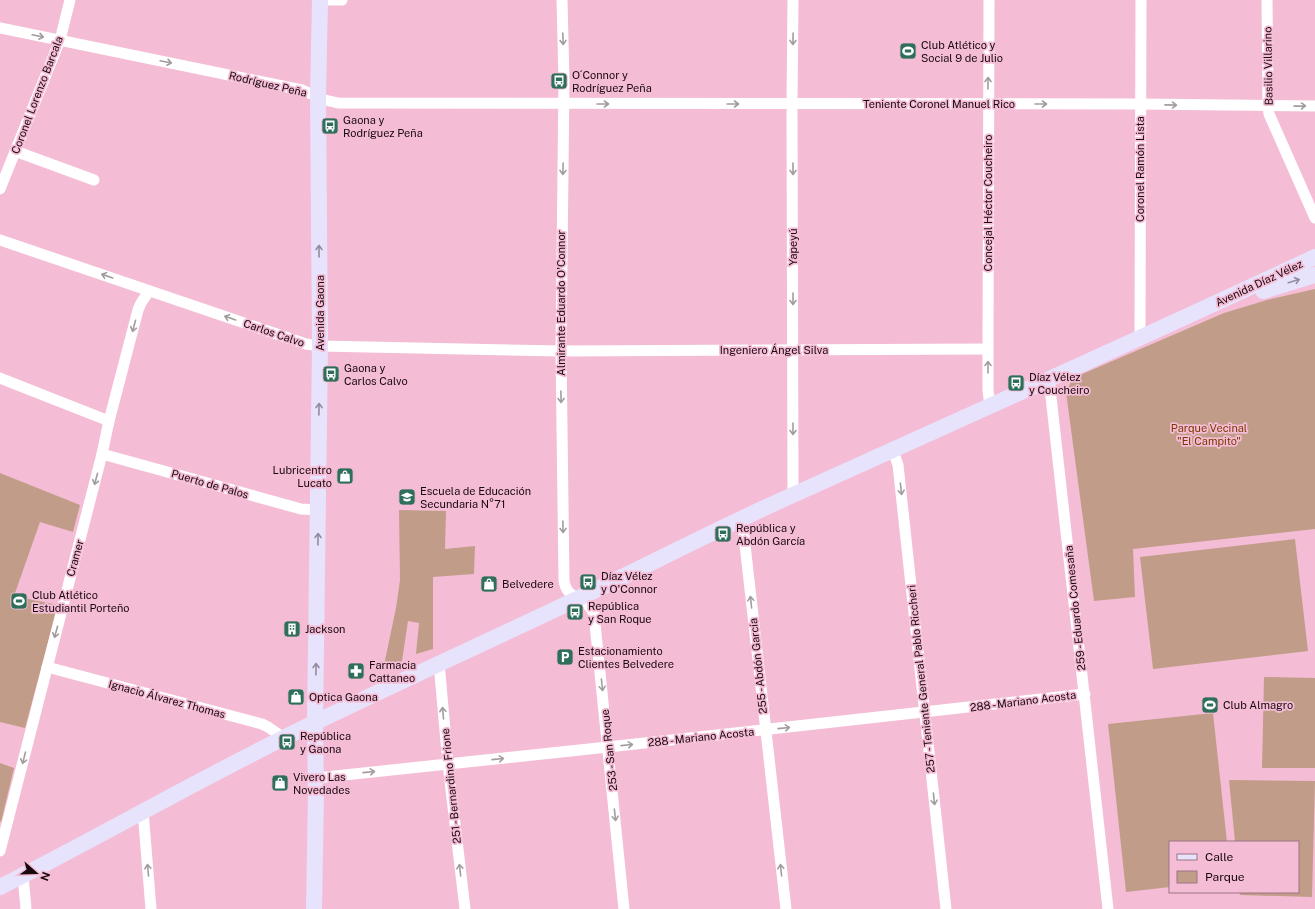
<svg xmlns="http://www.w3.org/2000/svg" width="1315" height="909" font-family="'Public Sans',sans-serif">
<rect width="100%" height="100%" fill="#f4bdd5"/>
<!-- green -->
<g fill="#c19d89">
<polygon points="1315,289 1315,529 1133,549 1135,597 1094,601 1066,392 1073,378 1224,313 1267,300"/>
<polygon points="0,473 80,505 73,532 40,522 14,596 58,605 25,728 0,722"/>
<polygon points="399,510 446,511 445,549 475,546 474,574 433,577 433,649 416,654 419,623 408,621 402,661 383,670 396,608 400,580"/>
<polygon points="1295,539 1308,651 1153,669 1140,557"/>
<polygon points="1264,677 1315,678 1315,768 1262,768"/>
<polygon points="1213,713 1227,842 1170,842 1170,887 1126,892 1108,724"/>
<polygon points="0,763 14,768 1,822 0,821"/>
<polygon points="1229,780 1315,781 1312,897 1240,895 1239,892 1298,892 1298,842 1235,842"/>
</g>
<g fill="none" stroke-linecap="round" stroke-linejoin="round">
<!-- minor -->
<g stroke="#fff" stroke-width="11">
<polyline points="320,0 342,0"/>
<path d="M562,0L564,81L561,351L564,580C566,601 587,596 594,614L624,909"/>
<polyline points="989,0 988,349 988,390 990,406"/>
<polyline points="1267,0 1268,106 1269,114 1315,218"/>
<polyline points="0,28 302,90 325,100 338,103 1140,104 1315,106"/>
<polyline points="15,151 94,180"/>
<polyline points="0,189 60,40 70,0"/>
<polyline points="0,240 306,344 320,346 561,351 988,349"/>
<polyline points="1140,337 1141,0"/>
<polyline points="0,378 109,421"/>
<polyline points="1049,379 1108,909"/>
<polyline points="893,451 898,465 946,909"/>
<polyline points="102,454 301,509 318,510"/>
<polyline points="793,494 792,104 793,0"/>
<polyline points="742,518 786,909"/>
<polyline points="439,663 448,764 465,909"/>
<polyline points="47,667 262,724 268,727 284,738"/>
<polyline points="316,778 608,747 1085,694"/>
<polyline points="143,811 151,909"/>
<polyline points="0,851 102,454 109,421 138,310 141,303 149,291"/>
<polyline points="23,875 26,909"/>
</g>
<!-- secondary -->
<g stroke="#e7e3fc" stroke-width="16">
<polyline points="1263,291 1315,275"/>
<path d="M0,887C105,834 206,775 312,724C400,681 489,641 577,599C650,564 721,527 795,494C968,416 1142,338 1315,257"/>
<polyline points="314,909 316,796 315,722 320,346 318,96 320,0"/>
</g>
</g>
<!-- one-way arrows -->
<defs><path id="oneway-shaft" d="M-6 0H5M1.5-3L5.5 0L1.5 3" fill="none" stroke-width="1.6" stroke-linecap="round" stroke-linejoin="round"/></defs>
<g stroke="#a39c9f">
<use href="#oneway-shaft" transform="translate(38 36) rotate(12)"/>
<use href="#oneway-shaft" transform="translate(563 39) rotate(88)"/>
<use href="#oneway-shaft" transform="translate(793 39) rotate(91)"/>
<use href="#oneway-shaft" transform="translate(166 62) rotate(12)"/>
<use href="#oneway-shaft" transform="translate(988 83) rotate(-89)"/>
<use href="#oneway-shaft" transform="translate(603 104)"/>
<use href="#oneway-shaft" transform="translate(733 104)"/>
<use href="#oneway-shaft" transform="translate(1041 104)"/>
<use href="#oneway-shaft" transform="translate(1171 105) rotate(1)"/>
<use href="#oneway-shaft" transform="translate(1300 106) rotate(-1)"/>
<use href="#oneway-shaft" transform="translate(563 169) rotate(91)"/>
<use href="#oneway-shaft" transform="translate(793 169) rotate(90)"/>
<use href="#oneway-shaft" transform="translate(107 276) rotate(-161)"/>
<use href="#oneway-shaft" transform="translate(793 299) rotate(90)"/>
<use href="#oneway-shaft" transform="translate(230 318) rotate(-161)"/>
<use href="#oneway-shaft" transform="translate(134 326) rotate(105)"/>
<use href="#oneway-shaft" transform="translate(988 367) rotate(-90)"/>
<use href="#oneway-shaft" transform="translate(561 397) rotate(89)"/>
<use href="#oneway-shaft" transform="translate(793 429) rotate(90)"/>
<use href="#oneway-shaft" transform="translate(96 479) rotate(105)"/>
<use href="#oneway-shaft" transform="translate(901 489) rotate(84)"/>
<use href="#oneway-shaft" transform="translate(563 527) rotate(89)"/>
<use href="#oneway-shaft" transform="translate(751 602) rotate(-96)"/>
<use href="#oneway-shaft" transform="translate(56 632) rotate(105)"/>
<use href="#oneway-shaft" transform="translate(602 685) rotate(84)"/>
<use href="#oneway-shaft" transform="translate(443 713) rotate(-95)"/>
<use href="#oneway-shaft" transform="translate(784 728) rotate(-6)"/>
<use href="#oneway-shaft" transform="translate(627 745) rotate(-6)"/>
<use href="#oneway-shaft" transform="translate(24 758) rotate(104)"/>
<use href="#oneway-shaft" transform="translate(498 759) rotate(-6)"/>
<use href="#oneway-shaft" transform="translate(369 772) rotate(-6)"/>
<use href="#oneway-shaft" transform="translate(934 799) rotate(84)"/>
<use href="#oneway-shaft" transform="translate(615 815) rotate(84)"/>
<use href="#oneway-shaft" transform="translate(148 870) rotate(-95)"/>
<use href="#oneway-shaft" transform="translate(460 870) rotate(-97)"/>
<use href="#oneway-shaft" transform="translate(781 870) rotate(-96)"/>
</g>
<g stroke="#948b9d">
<use href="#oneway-shaft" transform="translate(319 251) rotate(-90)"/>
<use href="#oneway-shaft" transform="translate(1294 281) rotate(-17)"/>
<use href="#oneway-shaft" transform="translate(319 409) rotate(-89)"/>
<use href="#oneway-shaft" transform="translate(318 539) rotate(-89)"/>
<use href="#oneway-shaft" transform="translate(316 669) rotate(-89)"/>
</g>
<!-- icons -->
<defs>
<g id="stadium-square" transform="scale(0.9)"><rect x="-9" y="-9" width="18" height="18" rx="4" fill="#2f6e5b" stroke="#f4bdd5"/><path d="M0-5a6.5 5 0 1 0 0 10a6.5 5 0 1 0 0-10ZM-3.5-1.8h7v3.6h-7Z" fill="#fff"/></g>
<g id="bus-square" transform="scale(0.9)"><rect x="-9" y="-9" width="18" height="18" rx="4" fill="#2f6e5b" stroke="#f4bdd5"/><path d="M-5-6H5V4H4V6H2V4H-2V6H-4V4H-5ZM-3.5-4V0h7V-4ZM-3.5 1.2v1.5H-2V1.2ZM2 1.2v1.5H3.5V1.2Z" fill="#fff"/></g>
<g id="shop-square" transform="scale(0.9)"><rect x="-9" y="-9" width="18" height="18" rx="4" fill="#2f6e5b" stroke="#f4bdd5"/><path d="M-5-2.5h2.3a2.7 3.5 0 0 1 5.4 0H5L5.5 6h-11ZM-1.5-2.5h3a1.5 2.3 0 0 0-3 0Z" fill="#fff"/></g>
<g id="school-square" transform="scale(0.9)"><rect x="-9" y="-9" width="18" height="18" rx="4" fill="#2f6e5b" stroke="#f4bdd5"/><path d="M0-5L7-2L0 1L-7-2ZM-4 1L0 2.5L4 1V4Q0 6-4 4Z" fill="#fff"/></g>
<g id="building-square" transform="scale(0.9)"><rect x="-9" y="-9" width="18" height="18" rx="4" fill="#2f6e5b" stroke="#f4bdd5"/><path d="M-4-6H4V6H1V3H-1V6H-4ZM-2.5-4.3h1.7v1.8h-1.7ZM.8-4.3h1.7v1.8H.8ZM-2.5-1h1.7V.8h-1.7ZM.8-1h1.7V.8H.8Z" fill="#fff"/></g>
<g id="parking-square" transform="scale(0.9)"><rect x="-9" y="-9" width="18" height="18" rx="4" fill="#2f6e5b" stroke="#f4bdd5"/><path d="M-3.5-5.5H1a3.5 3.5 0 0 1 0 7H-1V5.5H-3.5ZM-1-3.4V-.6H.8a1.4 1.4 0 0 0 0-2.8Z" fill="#fff"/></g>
<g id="pharmacy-square" transform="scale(0.9)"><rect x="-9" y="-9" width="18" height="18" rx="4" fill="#2f6e5b" stroke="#f4bdd5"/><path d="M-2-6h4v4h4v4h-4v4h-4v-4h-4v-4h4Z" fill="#fff"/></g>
</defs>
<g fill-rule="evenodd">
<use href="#stadium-square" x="908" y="51"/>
<use href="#bus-square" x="559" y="81"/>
<use href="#bus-square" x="330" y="126"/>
<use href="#bus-square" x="331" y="374"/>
<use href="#bus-square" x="1016" y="383"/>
<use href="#shop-square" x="345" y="476"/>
<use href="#school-square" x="407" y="497"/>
<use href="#bus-square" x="723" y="534"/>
<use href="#bus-square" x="588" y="582"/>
<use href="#shop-square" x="489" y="584"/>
<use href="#stadium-square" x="19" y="601"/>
<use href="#bus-square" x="575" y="612"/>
<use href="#building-square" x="292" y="629"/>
<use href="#parking-square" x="565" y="657"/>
<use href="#pharmacy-square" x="356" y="671"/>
<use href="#shop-square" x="296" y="697"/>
<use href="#stadium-square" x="1210" y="705"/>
<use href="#bus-square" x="287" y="742"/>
<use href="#shop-square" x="280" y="783"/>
</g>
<g text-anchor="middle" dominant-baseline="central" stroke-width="3.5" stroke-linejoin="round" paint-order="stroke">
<!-- poi labels -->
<g font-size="11" fill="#18070f" stroke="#f4bdd5" text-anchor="start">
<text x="921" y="45">Club Atlético y<tspan x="921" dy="13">Social 9 de Julio</tspan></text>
<text x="572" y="75">O´Connor y<tspan x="572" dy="13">Rodríguez Peña</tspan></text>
<text x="343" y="120">Gaona y<tspan x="343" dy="13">Rodríguez Peña</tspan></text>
<text x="344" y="368">Gaona y<tspan x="344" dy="13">Carlos Calvo</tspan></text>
<text x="1029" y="377">Díaz Vélez<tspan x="1029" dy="13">y Coucheiro</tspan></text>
<text x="332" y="470" text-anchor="end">Lubricentro<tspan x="332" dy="13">Lucato</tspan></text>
<text x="420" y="491">Escuela de Educación<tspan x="420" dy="13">Secundaria N°71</tspan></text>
<text x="736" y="528">República y<tspan x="736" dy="13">Abdón García</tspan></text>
<text x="601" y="576">Díaz Vélez<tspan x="601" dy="13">y O'Connor</tspan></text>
<text x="502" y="584">Belvedere</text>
<text x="32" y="595">Club Atlético<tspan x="32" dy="13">Estudiantil Porteño</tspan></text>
<text x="588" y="606">República<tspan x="588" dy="13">y San Roque</tspan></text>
<text x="305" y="629">Jackson</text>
<text x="578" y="651">Estacionamiento<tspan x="578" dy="13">Clientes Belvedere</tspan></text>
<text x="369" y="665">Farmacia<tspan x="369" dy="13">Cattaneo</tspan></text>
<text x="309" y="697">Optica Gaona</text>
<text x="1223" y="705">Club Almagro</text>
<text x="300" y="736">República<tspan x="300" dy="13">y Gaona</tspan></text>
<text x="293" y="777">Vivero Las<tspan x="293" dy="13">Novedades</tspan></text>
</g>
<!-- street labels -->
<g font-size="11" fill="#18070f" stroke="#f4bdd5">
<text transform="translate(1268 66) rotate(-91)">Basilio Villarino</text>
<text transform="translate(268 84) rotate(13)">Rodríguez Peña</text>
<text transform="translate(37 95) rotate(-69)">Coronel Lorenzo Barcala</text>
<text x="939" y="104">Teniente Coronel Manuel Rico</text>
<text transform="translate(1140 169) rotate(-90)">Coronel Ramón Lista</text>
<text transform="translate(988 203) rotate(-90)">Concejal Héctor Coucheiro</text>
<text transform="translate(793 247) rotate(-90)">Yapeyú</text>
<text transform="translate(1259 283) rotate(-25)">Avenida Díaz Vélez</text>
<text transform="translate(561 303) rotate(-90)">Almirante Eduardo O'Connor</text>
<text transform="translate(320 313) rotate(-90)">Avenida Gaona</text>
<text transform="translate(274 333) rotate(19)">Carlos Calvo</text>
<text x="774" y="350">Ingeniero Ángel Silva</text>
<text transform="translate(210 484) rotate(16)">Puerto de Palos</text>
<text transform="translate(75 558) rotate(-75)">Cramer</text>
<text transform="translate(1075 608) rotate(-96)">259 - Eduardo Comesaña</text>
<text transform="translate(758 666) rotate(-96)">255 - Abdón García</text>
<text transform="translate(921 679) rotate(-96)">257 - Teniente General Pablo Riccheri</text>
<text transform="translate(167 699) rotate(15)">Ignacio Álvarez Thomas</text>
<text transform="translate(1023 701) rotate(-7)">288 - Mariano Acosta</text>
<text transform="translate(701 737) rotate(-6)">288 - Mariano Acosta</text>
<text transform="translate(609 750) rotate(-96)">253 - San Roque</text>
<text transform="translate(451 786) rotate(-96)">251 - Bernardino Frione</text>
</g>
<!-- park labels -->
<g font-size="11" fill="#7c3800" stroke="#f4bdd5">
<text x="1209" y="428">Parque Vecinal<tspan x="1209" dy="13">"El Campito"</tspan></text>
</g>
</g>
<!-- legend -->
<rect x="1169" y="841" width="130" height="52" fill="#f4bdd5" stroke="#9c7486"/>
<rect x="1177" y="854" width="20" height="6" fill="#e7e3fc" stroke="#9c7486"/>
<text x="1205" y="861" font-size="12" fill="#18070f">Calle</text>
<rect x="1177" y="871" width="20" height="12" fill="#c19d89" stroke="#9c7486"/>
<text x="1205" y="881" font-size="12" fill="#18070f">Parque</text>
<!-- north arrow -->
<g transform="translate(36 873) rotate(110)" stroke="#f4bdd5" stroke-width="3" paint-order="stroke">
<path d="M0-3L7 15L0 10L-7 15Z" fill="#18070f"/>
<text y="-6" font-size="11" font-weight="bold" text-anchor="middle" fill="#18070f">N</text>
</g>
</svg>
